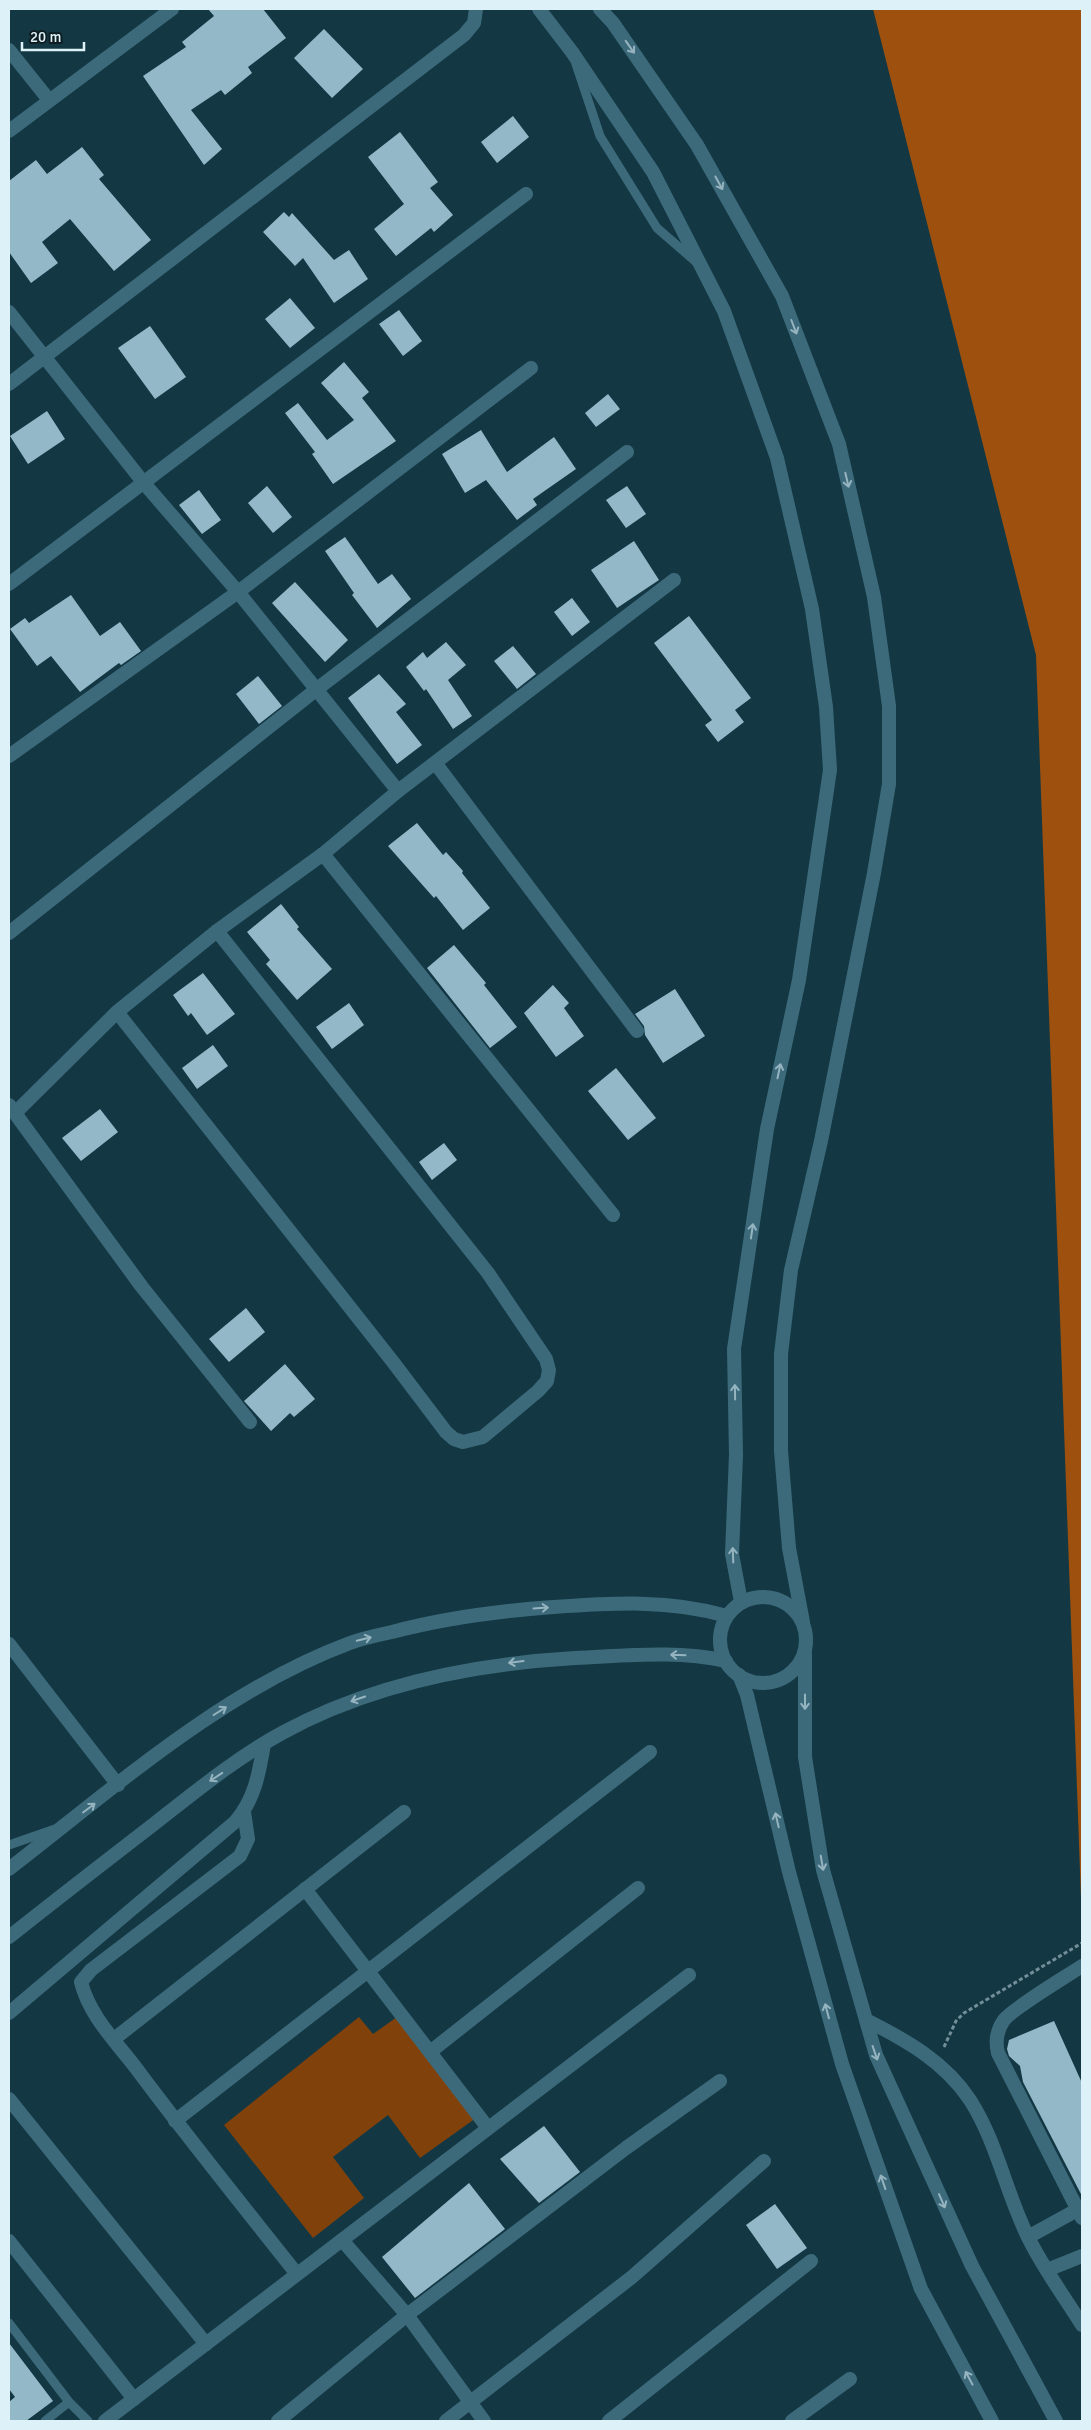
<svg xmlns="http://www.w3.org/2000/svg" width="1091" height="2430" font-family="Signika,sans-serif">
<rect width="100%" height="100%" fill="#133844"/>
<!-- green -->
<polygon fill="#80410b" points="359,2017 373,2034 397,2017 476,2118 420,2158 388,2115 333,2157 364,2198 313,2238 224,2125"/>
<!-- forest -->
<polygon fill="#9e510e" points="873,9 1082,9 1082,1926 1036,655"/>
<!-- building -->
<g fill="#93b9c8">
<polygon points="208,9 263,9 286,38 248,67 252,73 225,95 221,90 191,110 222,149 204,165 143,76 186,47 182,42 214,16"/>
<polygon points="324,29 363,69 332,98 294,58"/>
<polygon points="513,116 529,137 497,163 481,142"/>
<polygon points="400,132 438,182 430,188 453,215 434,232 431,228 396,256 374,229 404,204 368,157"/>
<polygon points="82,147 104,175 99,179 151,240 114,271 70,219 42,242 58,263 31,283 9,252 9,181 36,160 47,174"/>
<polygon points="284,212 289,217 292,213 334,260 349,250 368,279 334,303 303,258 295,266 263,232"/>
<polygon points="290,298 315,328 290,348 265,319"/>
<polygon points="399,310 422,341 403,356 379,324"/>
<polygon points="150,326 186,377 155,399 118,348"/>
<polygon points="344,362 369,392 362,398 396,441 333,484 312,454 315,452 285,413 298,403 327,440 354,420 321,383"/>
<polygon points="608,394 620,409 596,427 585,413"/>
<polygon points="47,411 65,439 28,464 10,436"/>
<polygon points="481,430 507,472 554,437 576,469 533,499 537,505 517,520 486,480 465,493 442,454"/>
<polygon points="267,486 292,517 273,533 248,503"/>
<polygon points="627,486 646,514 626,528 606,500"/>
<polygon points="199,490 221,520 202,534 179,505"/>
<polygon points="345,537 378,584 392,574 411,599 377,628 352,595 354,593 325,551"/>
<polygon points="634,541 659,580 617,608 591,570"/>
<polygon points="295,582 348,640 325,662 272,603"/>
<polygon points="71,595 100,636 120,622 141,651 121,665 119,663 80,692 51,656 37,666 10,629 25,618 29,623"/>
<polygon points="572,598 590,622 572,636 554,612"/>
<polygon points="689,616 751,698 735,710 744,722 718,742 705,725 712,720 654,643"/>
<polygon points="446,642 466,665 448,680 472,716 453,729 426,689 424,691 406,667 423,652 427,658"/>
<polygon points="513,646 536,674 517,689 494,661"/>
<polygon points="379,674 406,704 396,712 422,745 397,764 348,698"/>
<polygon points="258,676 282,706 259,724 236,694"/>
<polygon points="417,823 443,855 446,852 463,871 462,873 490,908 463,930 436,896 434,898 388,846"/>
<polygon points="281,904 299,927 297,929 332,969 297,1000 266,964 270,960 247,932"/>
<polygon points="454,945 486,983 484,985 517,1027 490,1048 427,968"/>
<polygon points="203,973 235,1014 207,1035 191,1013 188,1016 173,995"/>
<polygon points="553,985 569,1003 564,1008 584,1036 556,1057 524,1013"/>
<polygon points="675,989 705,1036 663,1063 645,1035 644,1026 635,1014"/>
<polygon points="349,1003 364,1025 332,1049 316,1027"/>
<polygon points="213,1045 228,1066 197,1089 182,1068"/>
<polygon points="616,1068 656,1118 628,1140 588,1091"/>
<polygon points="100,1109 118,1132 81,1161 62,1138"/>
<polygon points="444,1143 457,1160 432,1180 419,1162"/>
<polygon points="246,1308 265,1332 229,1362 209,1339"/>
<polygon points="285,1364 315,1399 294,1417 290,1413 271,1431 244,1401"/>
<polygon points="1054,2021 1082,2083 1082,2196 1023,2082 1020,2066 1009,2056 1007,2049 1009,2040"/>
<polygon points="544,2126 580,2172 539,2203 500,2159"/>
<polygon points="469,2183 505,2229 415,2298 382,2257"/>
<polygon points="775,2204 807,2248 777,2269 746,2225"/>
<polygon points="9,2343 53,2401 26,2421 9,2421 9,2402 15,2397 9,2389"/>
</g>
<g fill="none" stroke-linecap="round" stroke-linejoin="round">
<!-- path -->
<polyline stroke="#728f99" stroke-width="3" stroke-dasharray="4 2.5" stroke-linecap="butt" points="944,2047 956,2021 964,2013 1082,1943"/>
<!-- service -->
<g stroke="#3d6a7a" stroke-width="9">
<polyline points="576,64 600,136 657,228 695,261"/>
<polyline points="9,1845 55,1829"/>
<polyline points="9,2323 69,2402 45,2421"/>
<polyline points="69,2402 88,2421"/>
</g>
<!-- minor -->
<g stroke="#3d6a7a" stroke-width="14">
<polyline points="9,50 49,100"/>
<polyline points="9,131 172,9"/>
<polyline points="9,312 143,482 238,592 398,791"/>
<polyline points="9,384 464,35 474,23 476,9"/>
<polyline points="9,584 526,194"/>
<polyline points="9,756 238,592 531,368"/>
<polyline points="436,764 637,1031"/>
<polyline points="323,854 613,1215"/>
<polyline points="9,933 317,689 627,452"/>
<polyline points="117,1012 393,1362 446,1432 454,1439 463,1442 483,1437 538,1391 547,1381 549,1370 546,1359 488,1273 217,931"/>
<polyline points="9,1105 142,1287 250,1422"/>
<polyline points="15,1113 117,1012 217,931 323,854 398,791 674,580"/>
<polyline points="9,1644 118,1785"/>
<path d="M244,1812L248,1839L240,1856L91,1970L81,1982C89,2015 116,2042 136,2068C188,2138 243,2206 297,2274"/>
<polyline points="305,1889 488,2128"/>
<path d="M1082,1966C1067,1976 1013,2008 1004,2020C997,2030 995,2041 998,2053L1082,2218"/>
<path d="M9,2013L235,1822C255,1799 259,1773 264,1744"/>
<path d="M866,2020C906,2040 945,2062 970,2100C997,2142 1006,2193 1028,2237C1043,2268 1064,2296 1082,2325"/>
<polyline points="114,2039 404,1812"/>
<polyline points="430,2052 638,1888"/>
<polyline points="9,2099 206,2344"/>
<polyline points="175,2121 650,1752"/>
<polyline points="1028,2237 1077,2210"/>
<polyline points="342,2240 407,2315 484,2421"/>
<polyline points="9,2241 134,2399"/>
<polyline points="1047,2270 1082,2256"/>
<polyline points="105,2421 689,1975"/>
<polyline points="278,2421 407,2315 626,2148 720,2081"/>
<polyline points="446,2421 632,2277 764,2161"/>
<polyline points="609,2421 811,2261"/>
<polyline points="792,2421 850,2379"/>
</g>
<!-- tertiary -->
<g stroke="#3d6a7a" stroke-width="14">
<polyline points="539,9 572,52 653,172 724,311 777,458 812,609 826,707 830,770 799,980 767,1129 734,1349 736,1455 732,1554 741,1602"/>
<polyline points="600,9 613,23 697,145 782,296 839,444 874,597 889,706 889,784 874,873 821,1141 791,1270 781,1354 781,1451 789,1548 803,1622"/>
<circle cx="763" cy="1640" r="43"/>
<polyline points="805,1653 805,1757 823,1870 876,2055 972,2266 1056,2421"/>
<polyline points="739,1675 747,1695 789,1872 842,2064 921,2289 992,2421"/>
<path d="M9,1869C114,1788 223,1690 350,1643C363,1638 378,1635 392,1632C445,1618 498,1611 553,1607C612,1603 670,1599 727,1616"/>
<path d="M9,1937C57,1899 106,1861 154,1824C195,1792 236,1758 282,1733C371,1684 474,1664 575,1658C625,1656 676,1650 726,1661"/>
</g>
</g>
<!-- one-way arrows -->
<defs><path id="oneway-shaft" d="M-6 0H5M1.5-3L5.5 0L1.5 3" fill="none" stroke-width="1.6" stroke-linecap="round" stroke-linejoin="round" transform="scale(1.25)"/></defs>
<g stroke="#95b4c0">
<use href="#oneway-shaft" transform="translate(630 47) rotate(55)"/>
<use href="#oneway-shaft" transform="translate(719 183) rotate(61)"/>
<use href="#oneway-shaft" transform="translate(794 327) rotate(69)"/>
<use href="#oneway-shaft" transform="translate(847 480) rotate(77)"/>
<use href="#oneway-shaft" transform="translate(779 1071) rotate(-78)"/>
<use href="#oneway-shaft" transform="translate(752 1231) rotate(-82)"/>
<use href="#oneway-shaft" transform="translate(735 1392) rotate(-91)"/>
<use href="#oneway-shaft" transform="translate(733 1555) rotate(-92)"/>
<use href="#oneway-shaft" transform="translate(541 1608) rotate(-4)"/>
<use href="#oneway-shaft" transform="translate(364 1639) rotate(-14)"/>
<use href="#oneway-shaft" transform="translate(678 1655) rotate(-178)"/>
<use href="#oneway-shaft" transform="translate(516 1662) rotate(173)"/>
<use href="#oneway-shaft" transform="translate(358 1699) rotate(161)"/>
<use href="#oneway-shaft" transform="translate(805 1702) rotate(90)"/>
<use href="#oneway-shaft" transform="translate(220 1711) rotate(-32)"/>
<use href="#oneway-shaft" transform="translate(216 1777) rotate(146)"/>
<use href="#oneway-shaft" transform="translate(89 1808) rotate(-37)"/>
<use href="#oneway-shaft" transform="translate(777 1820) rotate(-103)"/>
<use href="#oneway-shaft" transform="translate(822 1863) rotate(80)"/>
<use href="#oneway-shaft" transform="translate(827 2011) rotate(-105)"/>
<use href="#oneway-shaft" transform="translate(875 2053) rotate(71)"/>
<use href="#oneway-shaft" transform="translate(883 2182) rotate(-109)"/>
<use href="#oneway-shaft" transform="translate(942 2201) rotate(66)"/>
<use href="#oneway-shaft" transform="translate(969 2378) rotate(-118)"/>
</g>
<!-- border -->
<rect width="1091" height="2430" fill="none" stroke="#ddf1f9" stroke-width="20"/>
<!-- scale -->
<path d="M22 42v8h62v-8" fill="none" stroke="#ddf1f9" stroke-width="2.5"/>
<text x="30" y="42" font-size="15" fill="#ddf1f9" stroke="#0e1d22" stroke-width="4" paint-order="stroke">20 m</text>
</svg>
